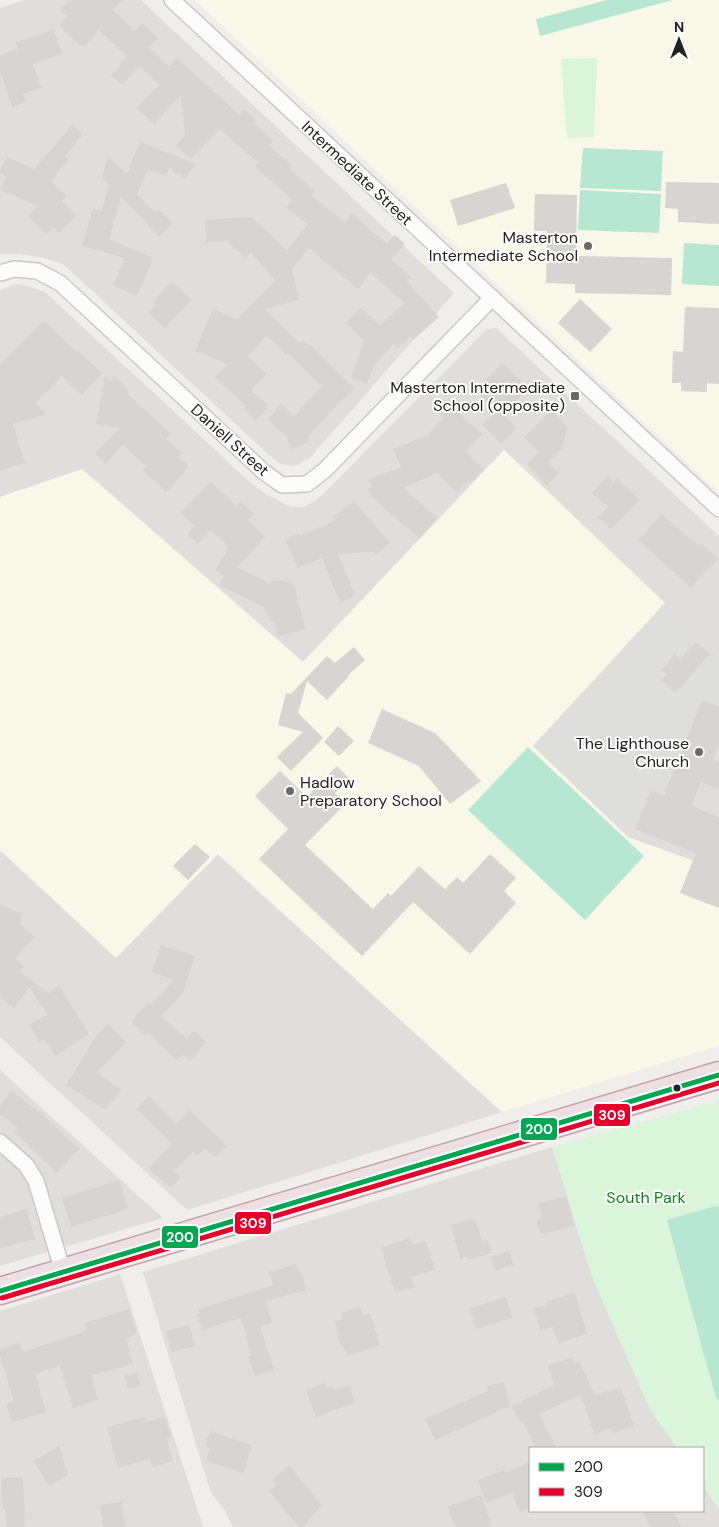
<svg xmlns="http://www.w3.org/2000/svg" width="719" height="1527" font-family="'DM Sans',sans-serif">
<rect width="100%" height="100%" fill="#f0eeeb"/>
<!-- residential -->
<g fill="#dfdedc">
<polygon points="25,0 141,0 454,293 310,458 294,466 280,464 268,454 63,264 44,258 20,254 0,254 0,8"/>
<polygon points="16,284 25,285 45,292 251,483 264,493 291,507 304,507 318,499 487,329 496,328 719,536 719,655 504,450 303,662 82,469 0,497 0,290"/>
<polygon points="0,850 116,957 217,854 502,1112 187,1210 0,1037"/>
<polygon points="0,1070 163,1218 0,1266"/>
<polygon points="552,1147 593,1279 650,1409 677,1448 530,1448 530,1511 703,1511 703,1485 719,1509 719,1527 233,1527 228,1516 210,1490 143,1272"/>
<polygon points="120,1274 203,1527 0,1527 0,1311"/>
</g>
<!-- education -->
<g fill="#f8f7e8">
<polygon points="195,0 719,0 719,493"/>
<polygon points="504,450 665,603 533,746 719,870 719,1046 502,1112 218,854 116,958 0,850 0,497 82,469 303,662"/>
</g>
<!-- religious -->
<polygon fill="#dededc" points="665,603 719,655 719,870 628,837 533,746"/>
<!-- park -->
<g fill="#daf5da">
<polygon points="597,58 594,137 567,138 561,59"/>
<polygon points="719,1101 719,1509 703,1485 703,1448 677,1448 650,1409 593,1279 552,1147"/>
</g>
<!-- pitch -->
<g fill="#b7e6d2">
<polygon points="607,0 673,0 540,36 536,19"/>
<polygon points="583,148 663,151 661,191 580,188"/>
<polygon points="580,190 661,194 659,233 578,230"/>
<polygon points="684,243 719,245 719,286 682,284"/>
<polygon points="528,747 644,856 585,920 468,810"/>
<polygon points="715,1206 719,1207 719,1401 716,1398 667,1220"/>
</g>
<!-- building -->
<g fill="#d7d4d2">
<polygon points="70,0 122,0 113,10 135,31 142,23 158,38 149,47 169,66 177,58 239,115 244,109 256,120 253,124 273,140 269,145 292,165 289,169 315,192 312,195 345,223 352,214 387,244 395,235 405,244 391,259 411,277 407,281 439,317 413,340 410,337 397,349 393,344 375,363 367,384 351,378 364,341 346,323 361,308 380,325 405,303 371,273 358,289 309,248 292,269 299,300 264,309 299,342 302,340 309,346 310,344 354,388 307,437 309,442 291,449 286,436 267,420 281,404 294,416 322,387 288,353 286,355 271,339 266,336 248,356 266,374 251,390 269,405 256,421 243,409 246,406 215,377 228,364 195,351 213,309 237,319 275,281 251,252 245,258 226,241 206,242 205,220 251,217 287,250 308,225 286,207 293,200 255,167 259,163 220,129 191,159 176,145 185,135 181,95 154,124 137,108 159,85 139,66 123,85 111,76 127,56 99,30 85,46 83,44 80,46 59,26 67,16 60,10"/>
<polygon points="54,30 62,54 33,64 41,88 23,94 26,102 12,107 0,70 0,55 18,49 16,42"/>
<polygon points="73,125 82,135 65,156 69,160 51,181 67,196 62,201 77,215 59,233 53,227 47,234 28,216 38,206 1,190 6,176 0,172 7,157 34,169"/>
<polygon points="140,142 196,164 184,178 178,172 176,174 169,167 166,176 148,169 137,194 156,213 159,210 173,222 159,237 121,196 109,239 153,258 137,296 113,285 125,258 82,246 93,209 102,211 109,184 102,177 108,157 127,174"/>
<polygon points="666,182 719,183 719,224 678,222 678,209 665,208"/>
<polygon points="506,183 515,208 458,226 450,200"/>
<polygon points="535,194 577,195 576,256 672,258 671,295 575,293 575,284 546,283 547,231 534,231"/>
<polygon points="172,282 191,300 165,328 149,313 157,304 153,302"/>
<polygon points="580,299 612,329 590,352 558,323"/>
<polygon points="685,307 719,308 719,384 707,383 707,392 681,391 681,383 672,383 673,351 683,352"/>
<polygon points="44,321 76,352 77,350 102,373 82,395 62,376 35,404 47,414 13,424 25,463 0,471 0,365"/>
<polygon points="502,363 526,386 518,394 520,397 503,414 517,428 501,444 482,425 496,411 480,395 484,390 479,386"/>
<polygon points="105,376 110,381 115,377 130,393 128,394 171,434 166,439 182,453 178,457 189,467 166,492 143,471 147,467 123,444 105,464 95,454 120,428 96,424"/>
<polygon points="447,402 482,434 466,452 484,469 471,483 468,481 457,493 437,473 403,488 438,518 420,538 371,497 368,488 372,487 369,479 401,467 394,449 428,435 444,418 437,412"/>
<polygon points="551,410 567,427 562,448 548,462 559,473 547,485 527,464 539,452 524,437"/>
<polygon points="607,477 613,482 616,478 639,500 611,529 598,517 608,507 592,493"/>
<polygon points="211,482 236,506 241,502 254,514 248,520 265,537 237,567 268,583 278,580 294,584 305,629 278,636 274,620 270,621 266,608 219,585 224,575 216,570 229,547 211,530 198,544 187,534 195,526 181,513"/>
<polygon points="354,502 390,543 376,554 374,552 338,554 355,596 340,602 322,558 298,568 285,539 299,534 300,536 336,520 333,516"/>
<polygon points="662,514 699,546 701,543 718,559 691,587 638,540"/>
<polygon points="696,642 710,654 676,693 662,680 667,674 662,669 675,654 680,659"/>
<polygon points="354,647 365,660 348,675 349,676 327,700 307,681 298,713 323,738 291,771 277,757 303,732 278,725 286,693 291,694 327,656 335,663"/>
<polygon points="702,700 719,707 719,744 713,760 719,762 719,789 701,782 691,806 719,817 719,908 680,893 696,853 635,829 651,790 664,796"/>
<polygon points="382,709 435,733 481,781 450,804 419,766 368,743"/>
<polygon points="338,726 354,741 339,756 324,742"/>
<polygon points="337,766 349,778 335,793 345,804 305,845 373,909 388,893 391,896 419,866 445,889 457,877 463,883 490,854 516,878 504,891 516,903 470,954 413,902 362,956 259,859 288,829 255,796 280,771 307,797"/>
<polygon points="195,844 210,857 188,880 173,866"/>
<polygon points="0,905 23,914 19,924 34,937 15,959 24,966 20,972 49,993 59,986 89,1034 55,1056 44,1039 40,1042 29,1025 47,1014 29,987 14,1008 0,998"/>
<polygon points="161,945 195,956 183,993 161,1016 181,1035 182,1034 187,1039 194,1031 206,1042 190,1061 183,1055 177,1060 148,1033 145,1035 131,1021 148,1003 150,1005 174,980 152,972"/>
<polygon points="108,1024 126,1042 97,1072 101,1074 100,1076 121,1089 113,1102 111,1101 106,1110 66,1085 97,1035"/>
<polygon points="11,1091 36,1109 79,1149 57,1173 14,1132 18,1128 0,1114 0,1106"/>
<polygon points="149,1096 177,1124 189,1110 227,1146 216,1158 204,1148 197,1156 193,1151 174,1171 181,1177 171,1188 149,1169 172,1143 137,1109"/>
<polygon points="119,1180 128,1209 71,1227 62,1198"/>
<polygon points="566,1196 575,1226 541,1234 537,1220 542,1218 538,1204"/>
<polygon points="27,1209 35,1239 0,1248 0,1217"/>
<polygon points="475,1218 482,1241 488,1240 492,1253 468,1260 467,1257 460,1259 451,1225"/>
<polygon points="410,1238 413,1245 426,1241 435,1270 411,1277 414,1287 395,1293 381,1247"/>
<polygon points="510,1251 513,1266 495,1270 491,1256"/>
<polygon points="296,1264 298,1271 301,1270 306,1290 266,1301 272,1323 260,1326 274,1370 255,1376 248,1356 251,1355 241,1318 202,1330 197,1313 200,1313 199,1309 273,1285 269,1272"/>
<polygon points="575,1293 587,1334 558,1343 553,1327 540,1330 534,1308 547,1306 546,1301"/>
<polygon points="506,1297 512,1318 476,1329 470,1308"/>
<polygon points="360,1307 363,1316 370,1313 380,1345 347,1356 343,1346 341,1347 335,1321 343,1319 341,1313"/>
<polygon points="129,1309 137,1334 126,1338 133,1364 91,1375 98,1400 73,1408 60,1366 35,1374 46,1412 12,1422 6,1403 14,1401 0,1356 0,1349 19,1343 22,1352 87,1331 84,1323"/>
<polygon points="189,1325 195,1346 171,1352 166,1331"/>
<polygon points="572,1358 574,1363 579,1361 595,1395 621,1387 634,1426 613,1433 611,1428 594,1434 581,1395 539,1414 556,1448 536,1448 523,1421 520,1422 512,1406 554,1385 548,1365"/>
<polygon points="137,1372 141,1386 128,1389 124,1376"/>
<polygon points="504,1382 510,1406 435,1440 425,1419 488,1391 487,1386"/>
<polygon points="325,1383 327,1388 332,1386 333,1390 350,1385 354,1403 316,1417 306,1390"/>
<polygon points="144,1417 146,1422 165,1417 171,1437 167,1438 173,1461 153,1467 150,1459 118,1468 107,1427"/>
<polygon points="210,1431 252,1445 243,1473 206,1461 210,1448 205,1446"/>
<polygon points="59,1446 68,1475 49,1486 34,1461"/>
<polygon points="530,1462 530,1508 519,1512 513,1492 486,1503 478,1480 504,1470 505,1473"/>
<polygon points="289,1465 321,1505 303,1527 299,1527 269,1491 277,1485 272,1480"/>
<polygon points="23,1477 25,1527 6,1527 5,1509 3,1509 1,1478"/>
<polygon points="481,1495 492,1527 455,1527 448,1506"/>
<polygon points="122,1502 125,1527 103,1527 100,1505"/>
<polygon points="642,1511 673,1511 682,1527 651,1527"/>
</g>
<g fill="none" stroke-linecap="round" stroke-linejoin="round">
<!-- street casing -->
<g stroke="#c9c8c7" stroke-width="18">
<g id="street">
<polyline points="172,0 719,509"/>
<polyline points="0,273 14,269 37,271 60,283 264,472 282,485 307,484 325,470 492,298"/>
<polyline points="0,1142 26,1165 36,1181 63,1272"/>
</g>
</g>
<!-- highway casing -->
<g stroke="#c5a2ac" stroke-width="29">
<polyline id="highway" points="0,1291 719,1075"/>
</g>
<!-- street -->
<use href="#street" stroke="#fdfcfc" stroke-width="15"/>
<!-- highway -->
<use href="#highway" stroke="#ece0e2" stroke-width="26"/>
<!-- bus-1 casing -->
<g stroke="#fff" stroke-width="9">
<polyline id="bus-1" points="0,1291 719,1075"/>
</g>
<!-- bus-2 casing -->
<g stroke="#fff" stroke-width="9">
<polyline id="bus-2" points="2,1298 719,1083"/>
</g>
<!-- bus-1 -->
<use href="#bus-1" stroke="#00a651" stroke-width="5"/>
<!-- bus-2 -->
<use href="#bus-2" stroke="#e4002b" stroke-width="5"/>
</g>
<!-- markers -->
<g fill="#6a6968" stroke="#fff" stroke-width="2">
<circle cx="588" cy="246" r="5"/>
<rect x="570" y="391" width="10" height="10" rx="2.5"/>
<circle cx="699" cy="752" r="5"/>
<circle cx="290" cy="791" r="5"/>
</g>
<circle fill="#222" stroke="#fff" stroke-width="2" cx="677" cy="1088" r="4.5"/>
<g text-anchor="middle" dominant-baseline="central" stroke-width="4" stroke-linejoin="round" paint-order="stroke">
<!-- street labels -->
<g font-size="16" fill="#222" stroke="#fff">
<text transform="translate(357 173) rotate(43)">Intermediate Street</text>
<text transform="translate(230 440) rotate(42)">Daniell Street</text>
</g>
<!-- poi labels -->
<g font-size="16" fill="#222" stroke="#fff" text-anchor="end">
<text x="578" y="237">Masterton<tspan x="578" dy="18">Intermediate School</tspan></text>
<text x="565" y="387">Masterton Intermediate<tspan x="565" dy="18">School (opposite)</tspan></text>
<text x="689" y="743">The Lighthouse<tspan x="689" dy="18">Church</tspan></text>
<text x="300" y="782" text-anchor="start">Hadlow<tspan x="300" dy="18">Preparatory School</tspan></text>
</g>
<!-- park labels -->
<g font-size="16" fill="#0c8416" stroke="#fff">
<text x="646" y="1197">South Park</text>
</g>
</g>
<g stroke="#fff" stroke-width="2">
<rect x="593" y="1103" width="38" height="24" rx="5" fill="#e4002b"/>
<rect x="520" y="1117" width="38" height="24" rx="5" fill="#00a651"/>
<rect x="234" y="1211" width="38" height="24" rx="5" fill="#e4002b"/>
<rect x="161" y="1225" width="38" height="24" rx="5" fill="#00a651"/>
</g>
<g font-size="14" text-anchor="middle" font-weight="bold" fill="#fff">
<text x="612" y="1120">309</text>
<text x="539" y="1134">200</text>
<text x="253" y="1228">309</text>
<text x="180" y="1242">200</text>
</g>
<!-- legend -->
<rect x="529" y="1447" width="175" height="65" fill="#ffffff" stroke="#a7a7a7"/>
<rect x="539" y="1463" width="25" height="8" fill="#00a651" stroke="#a7a7a7"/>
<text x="574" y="1472" font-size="15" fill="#222222">200</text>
<rect x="539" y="1488" width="25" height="8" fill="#e4002b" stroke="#a7a7a7"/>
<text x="574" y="1497" font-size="15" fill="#222222">309</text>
<!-- north arrow -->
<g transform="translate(679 40)" stroke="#ffffff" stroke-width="4" paint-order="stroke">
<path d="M0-4L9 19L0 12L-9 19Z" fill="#222222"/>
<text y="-8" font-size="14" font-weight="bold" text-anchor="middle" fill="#222222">N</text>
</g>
</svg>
